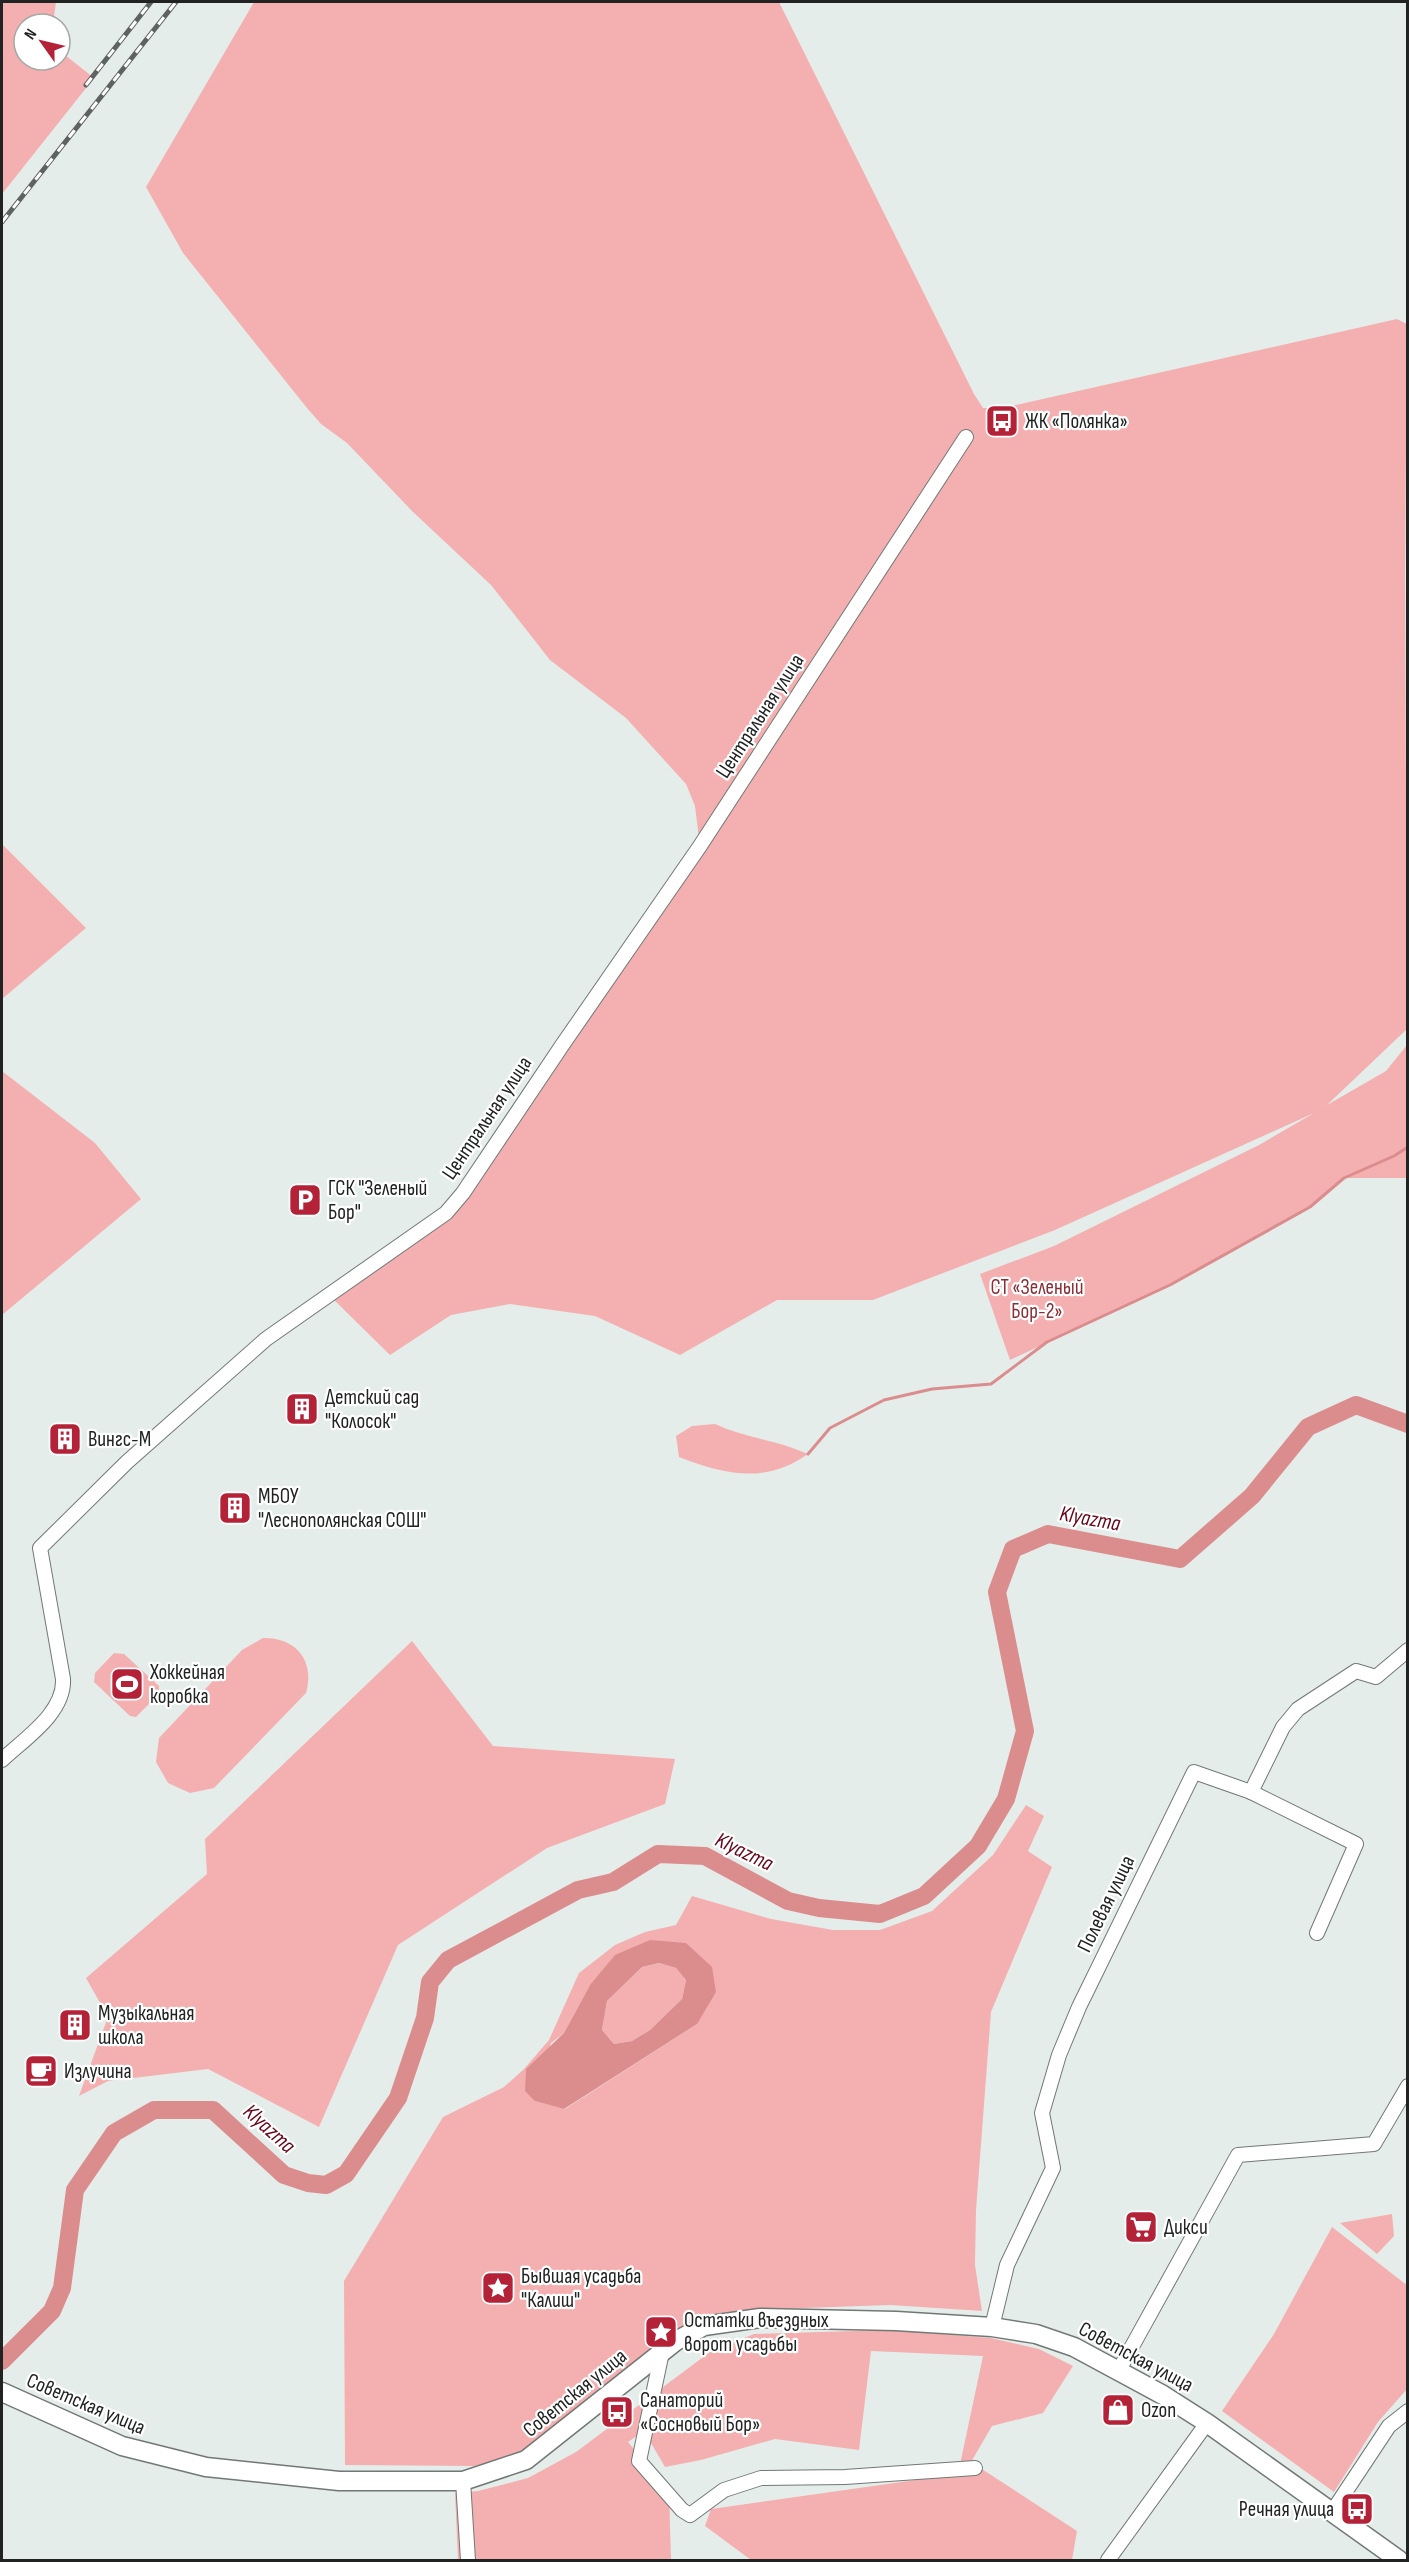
<svg xmlns="http://www.w3.org/2000/svg" width="1409" height="2562" font-family="'Sofia Sans Condensed',sans-serif">
<rect width="100%" height="100%" fill="#e5edeb"/>
<!-- green -->
<g fill="#f4b0b0" fill-rule="evenodd">
<polygon points="2,2 56,2 53,24 24,24 24,60 60,60 60,51 94,78 2,194"/>
<polygon points="254,2 779,2 974,394 983,408 1003,408 1397,319 1407,324 1405,574 1407,1029 1327,1105 1386,1071 1407,1045 1407,1178 1344,1178 1310,1207 1170,1285 1010,1360 980,1274 1054,1246 1259,1145 1314,1113 1055,1230 873,1300 777,1300 680,1355 595,1316 510,1304 451,1315 390,1355 329,1295 446,1213 700,847 695,806 686,784 626,718 550,660 491,585 413,512 347,443 321,424 307,408 183,253 146,187"/>
<polygon points="2,844 86,928 2,999"/>
<polygon points="2,1071 95,1143 141,1199 2,1315"/>
<path d="M715,1424C745,1438 778,1440 808,1454C765,1484 725,1475 679,1457L676,1436L692,1426Z"/>
<path d="M263,1638C296,1637 315,1661 306,1693L214,1788L190,1793L168,1783L156,1762L159,1738L242,1650Z"/>
<polygon points="412,1641 493,1746 675,1759 665,1804 547,1848 398,1945 319,2127 208,2069 108,2081 79,2096 108,2017 86,1978 207,1874 205,1839"/>
<polygon points="114,1653 124,1654 159,1686 159,1694 136,1717 130,1716 94,1682 95,1673"/>
<path d="M1026,1805L1044,1816L1028,1851L1052,1867L991,2012L976,2210L975,2265L982,2311L890,2305L751,2310L696,2317L524,2454L474,2466L345,2465L344,2281L443,2117L504,2087L524,2069L549,2040L579,1973L615,1945L645,1932L676,1925L692,1896L771,1919L833,1930H880L932,1911L993,1855ZM686,1943L697,2024L565,2109L535,2101L551,2043L564,2033L590,1985Z"/>
<polygon points="659,1963 676,1968 686,1980 682,1999 650,2030 632,2041 614,2044 602,2030 607,2001 642,1967"/>
<polygon points="1392,2214 1394,2236 1377,2254 1340,2223"/>
<polygon points="1332,2227 1408,2286 1407,2389 1378,2422 1334,2492 1222,2411 1274,2334"/>
<polygon points="888,2330 991,2338 1039,2349 1073,2366 1043,2413 992,2426 971,2462 1077,2531 1072,2560 751,2560 705,2526 711,2509 958,2474 983,2356 871,2351 859,2450 775,2439 701,2460 665,2467 644,2431 628,2442 669,2491 671,2560 458,2560 455,2493 478,2491 528,2478 576,2452 710,2352 754,2334"/>
</g>
<!-- water -->
<path fill="#db8d8e" fill-rule="evenodd" d="M650,1940L686,1943L712,1967L716,1992L697,2024L564,2109L535,2101L525,2091L526,2069L564,2033L590,1985L615,1955ZM659,1963L676,1968L686,1980L682,1999L650,2030L632,2041L614,2044L602,2030L607,2001L642,1967Z"/>
<g fill="none" stroke-linecap="round" stroke-linejoin="round">
<!-- stream -->
<polyline stroke="#db8d8e" stroke-width="3" points="808,1454 830,1428 884,1400 932,1389 991,1384 1047,1342 1170,1285 1310,1207 1344,1178 1394,1156 1408,1147"/>
<!-- river -->
<polyline stroke="#db8d8e" stroke-width="18" points="2,2361 52,2311 62,2288 75,2190 114,2133 154,2110 213,2110 284,2175 308,2183 326,2185 346,2174 398,2098 425,2018 430,1982 448,1960 578,1890 613,1882 658,1854 705,1856 788,1901 819,1908 880,1914 924,1896 978,1846 1006,1799 1025,1731 997,1592 1013,1549 1048,1534 1180,1559 1252,1496 1308,1427 1356,1405 1408,1424"/>
<!-- minor casing -->
<g stroke="#717876" stroke-width="16">
<g id="minor">
<path d="M2,1760C24,1739 65,1713 63,1679L40,1548L127,1462L266,1339L446,1213L463,1193L563,1044L700,846L966,437"/>
<polyline points="1251,1792 1356,1844 1317,1933"/>
<polyline points="992,2327 1007,2265 1053,2168 1042,2113 1059,2055 1079,2007 1194,1772 1251,1792 1283,1727 1298,1709 1356,1671 1376,1677 1408,1650"/>
<polyline points="662,2352 639,2461 682,2510 690,2515 724,2490 761,2478 845,2477 975,2468"/>
<polyline points="1119,2370 1238,2155 1374,2144 1408,2086"/>
<polyline points="463,2481 468,2560"/>
<polyline points="1332,2512 1389,2426 1408,2411"/>
<polyline points="1108,2560 1207,2423"/>
</g>
</g>
<!-- major casing -->
<g stroke="#717876" stroke-width="21">
<polyline id="major" points="2,2392 122,2446 206,2467 339,2481 463,2481 526,2460 676,2341 704,2326 760,2318 896,2321 992,2327 1036,2334 1074,2347 1163,2395 1207,2423 1399,2560"/>
</g>
<!-- minor -->
<use href="#minor" stroke="#fff" stroke-width="14"/>
<!-- major -->
<use href="#major" stroke="#fff" stroke-width="18"/>
<!-- rail casing -->
<g stroke="#5e6362" stroke-width="5">
<g id="rail">
<polyline points="86,85 151,2"/>
<polyline points="2,222 176,2"/>
</g>
</g>
<!-- rail -->
<use href="#rail" stroke="#fff" stroke-width="3" stroke-dasharray="9" stroke-linecap="butt"/>
</g>
<!-- icons -->
<defs>
<g id="bus-square" transform="scale(1.725)"><rect x="-9" y="-9" width="18" height="18" rx="4" fill="#b42238" stroke="#fff"/><path d="M-5-6H5V4H4V6H2V4H-2V6H-4V4H-5ZM-3.5-4V0h7V-4ZM-3.5 1.2v1.5H-2V1.2ZM2 1.2v1.5H3.5V1.2Z" fill="#fff"/></g>
<g id="parking-square" transform="scale(1.725)"><rect x="-9" y="-9" width="18" height="18" rx="4" fill="#b42238" stroke="#fff"/><path d="M-3.5-5.5H1a3.5 3.5 0 0 1 0 7H-1V5.5H-3.5ZM-1-3.4V-.6H.8a1.4 1.4 0 0 0 0-2.8Z" fill="#fff"/></g>
<g id="building-square" transform="scale(1.725)"><rect x="-9" y="-9" width="18" height="18" rx="4" fill="#b42238" stroke="#fff"/><path d="M-4-6H4V6H1V3H-1V6H-4ZM-2.5-4.3h1.7v1.8h-1.7ZM.8-4.3h1.7v1.8H.8ZM-2.5-1h1.7V.8h-1.7ZM.8-1h1.7V.8H.8Z" fill="#fff"/></g>
<g id="stadium-square" transform="scale(1.725)"><rect x="-9" y="-9" width="18" height="18" rx="4" fill="#b42238" stroke="#fff"/><path d="M0-5a6.5 5 0 1 0 0 10a6.5 5 0 1 0 0-10ZM-3.5-1.8h7v3.6h-7Z" fill="#fff"/></g>
<g id="cafe-square" transform="scale(1.725)"><rect x="-9" y="-9" width="18" height="18" rx="4" fill="#b42238" stroke="#fff"/><path d="M-5.5-4.5H6V0H3Q3 3.5 0 3.5H-2.5Q-5.5 3.5-5.5 0ZM3-3.2v2h1.7v-2ZM-6 4.5H4V6H-6Z" fill="#fff"/></g>
<g id="supermarket-square" transform="scale(1.725)"><rect x="-9" y="-9" width="18" height="18" rx="4" fill="#b42238" stroke="#fff"/><path d="M-6-5.5h2.5l.6 2H6L4.5 2H-2.5L-4.4-4H-6ZM-1.5 3.2a1.3 1.3 0 1 0 .1 0ZM3 3.2a1.3 1.3 0 1 0 .1 0Z" fill="#fff"/></g>
<g id="sight-square" transform="scale(1.725)"><rect x="-9" y="-9" width="18" height="18" rx="4" fill="#b42238" stroke="#fff"/><path d="M0-6L1.8-2.2L6-1.7L2.9 1.2L3.7 5.4L0 3.3L-3.7 5.4L-2.9 1.2L-6-1.7L-1.8-2.2Z" fill="#fff"/></g>
<g id="shop-square" transform="scale(1.725)"><rect x="-9" y="-9" width="18" height="18" rx="4" fill="#b42238" stroke="#fff"/><path d="M-5-2.5h2.3a2.7 3.5 0 0 1 5.4 0H5L5.5 6h-11ZM-1.5-2.5h3a1.5 2.3 0 0 0-3 0Z" fill="#fff"/></g>
</defs>
<g fill-rule="evenodd">
<use href="#bus-square" x="1002" y="421"/>
<use href="#parking-square" x="305" y="1200"/>
<use href="#building-square" x="302" y="1409"/>
<use href="#building-square" x="65" y="1439"/>
<use href="#building-square" x="235" y="1508"/>
<use href="#stadium-square" x="127" y="1684"/>
<use href="#building-square" x="75" y="2025"/>
<use href="#cafe-square" x="41" y="2071"/>
<use href="#supermarket-square" x="1141" y="2227"/>
<use href="#sight-square" x="498" y="2288"/>
<use href="#sight-square" x="661" y="2332"/>
<use href="#shop-square" x="1118" y="2410"/>
<use href="#bus-square" x="617" y="2412"/>
<use href="#bus-square" x="1357" y="2509"/>
</g>
<g text-anchor="middle" dominant-baseline="central" stroke-width="4.5" stroke-linejoin="round" paint-order="stroke">
<!-- poi labels -->
<g font-size="21" fill="#202322" stroke="#fff" text-anchor="start">
<text x="1025" y="421">ЖК «Полянка»</text>
<text x="328" y="1188">ГСК "Зеленый<tspan x="328" dy="24">Бор"</tspan></text>
<text x="325" y="1397">Детский сад<tspan x="325" dy="24">"Колосок"</tspan></text>
<text x="88" y="1439">Вингс-М</text>
<text x="258" y="1496">МБОУ<tspan x="258" dy="24">"Леснополянская СОШ"</tspan></text>
<text x="150" y="1672">Хоккейная<tspan x="150" dy="24">коробка</tspan></text>
<text x="98" y="2013">Музыкальная<tspan x="98" dy="24">школа</tspan></text>
<text x="64" y="2071">Излучина</text>
<text x="1164" y="2227">Дикси</text>
<text x="521" y="2276">Бывшая усадьба<tspan x="521" dy="24">"Калиш"</tspan></text>
<text x="684" y="2320">Остатки въездных<tspan x="684" dy="24">ворот усадьбы</tspan></text>
<text x="640" y="2400">Санаторий<tspan x="640" dy="24">«Сосновый Бор»</tspan></text>
<text x="1141" y="2410">Ozon</text>
<text x="1334" y="2509" text-anchor="end">Речная улица</text>
</g>
<!-- street labels -->
<g font-size="21" fill="#202322" stroke="#fff">
<text transform="translate(760 716) rotate(-57)">Центральная улица</text>
<text transform="translate(487 1118) rotate(-56)">Центральная улица</text>
<text transform="translate(1106 1904) rotate(-64)">Полевая улица</text>
<text transform="translate(1136 2357) rotate(28)">Советская улица</text>
<text transform="translate(575 2393) rotate(-39)">Советская улица</text>
<text transform="translate(86 2404) rotate(23)">Советская улица</text>
</g>
<!-- park labels -->
<g font-size="21" fill="#892e35" stroke="#fff">
<text x="1037" y="1287">СТ «Зеленый<tspan x="1037" dy="24">Бор-2»</tspan></text>
</g>
<!-- water labels -->
<g font-size="22" font-style="italic" fill="#660719" stroke="#fff">
<text transform="translate(1090 1519) rotate(10)">Klyazma</text>
<text transform="translate(744 1852) rotate(26)">Klyazma</text>
<text transform="translate(269 2129) rotate(42)">Klyazma</text>
</g>
</g>
<!-- border -->
<rect width="1409" height="2562" fill="none" stroke="#202322" stroke-width="6"/>
<!-- north arrow -->
<g transform="translate(42 42) rotate(304)"><circle r="28" fill="#ffffff" stroke="#a6a7a7" stroke-width="1.5"/>
<path d="M0-4.5L10 22L0 15L-10 22Z" fill="#b42238"/>
<text y="-9" font-size="16" font-weight="bold" text-anchor="middle" fill="#202322">N</text>
</g>
</svg>
